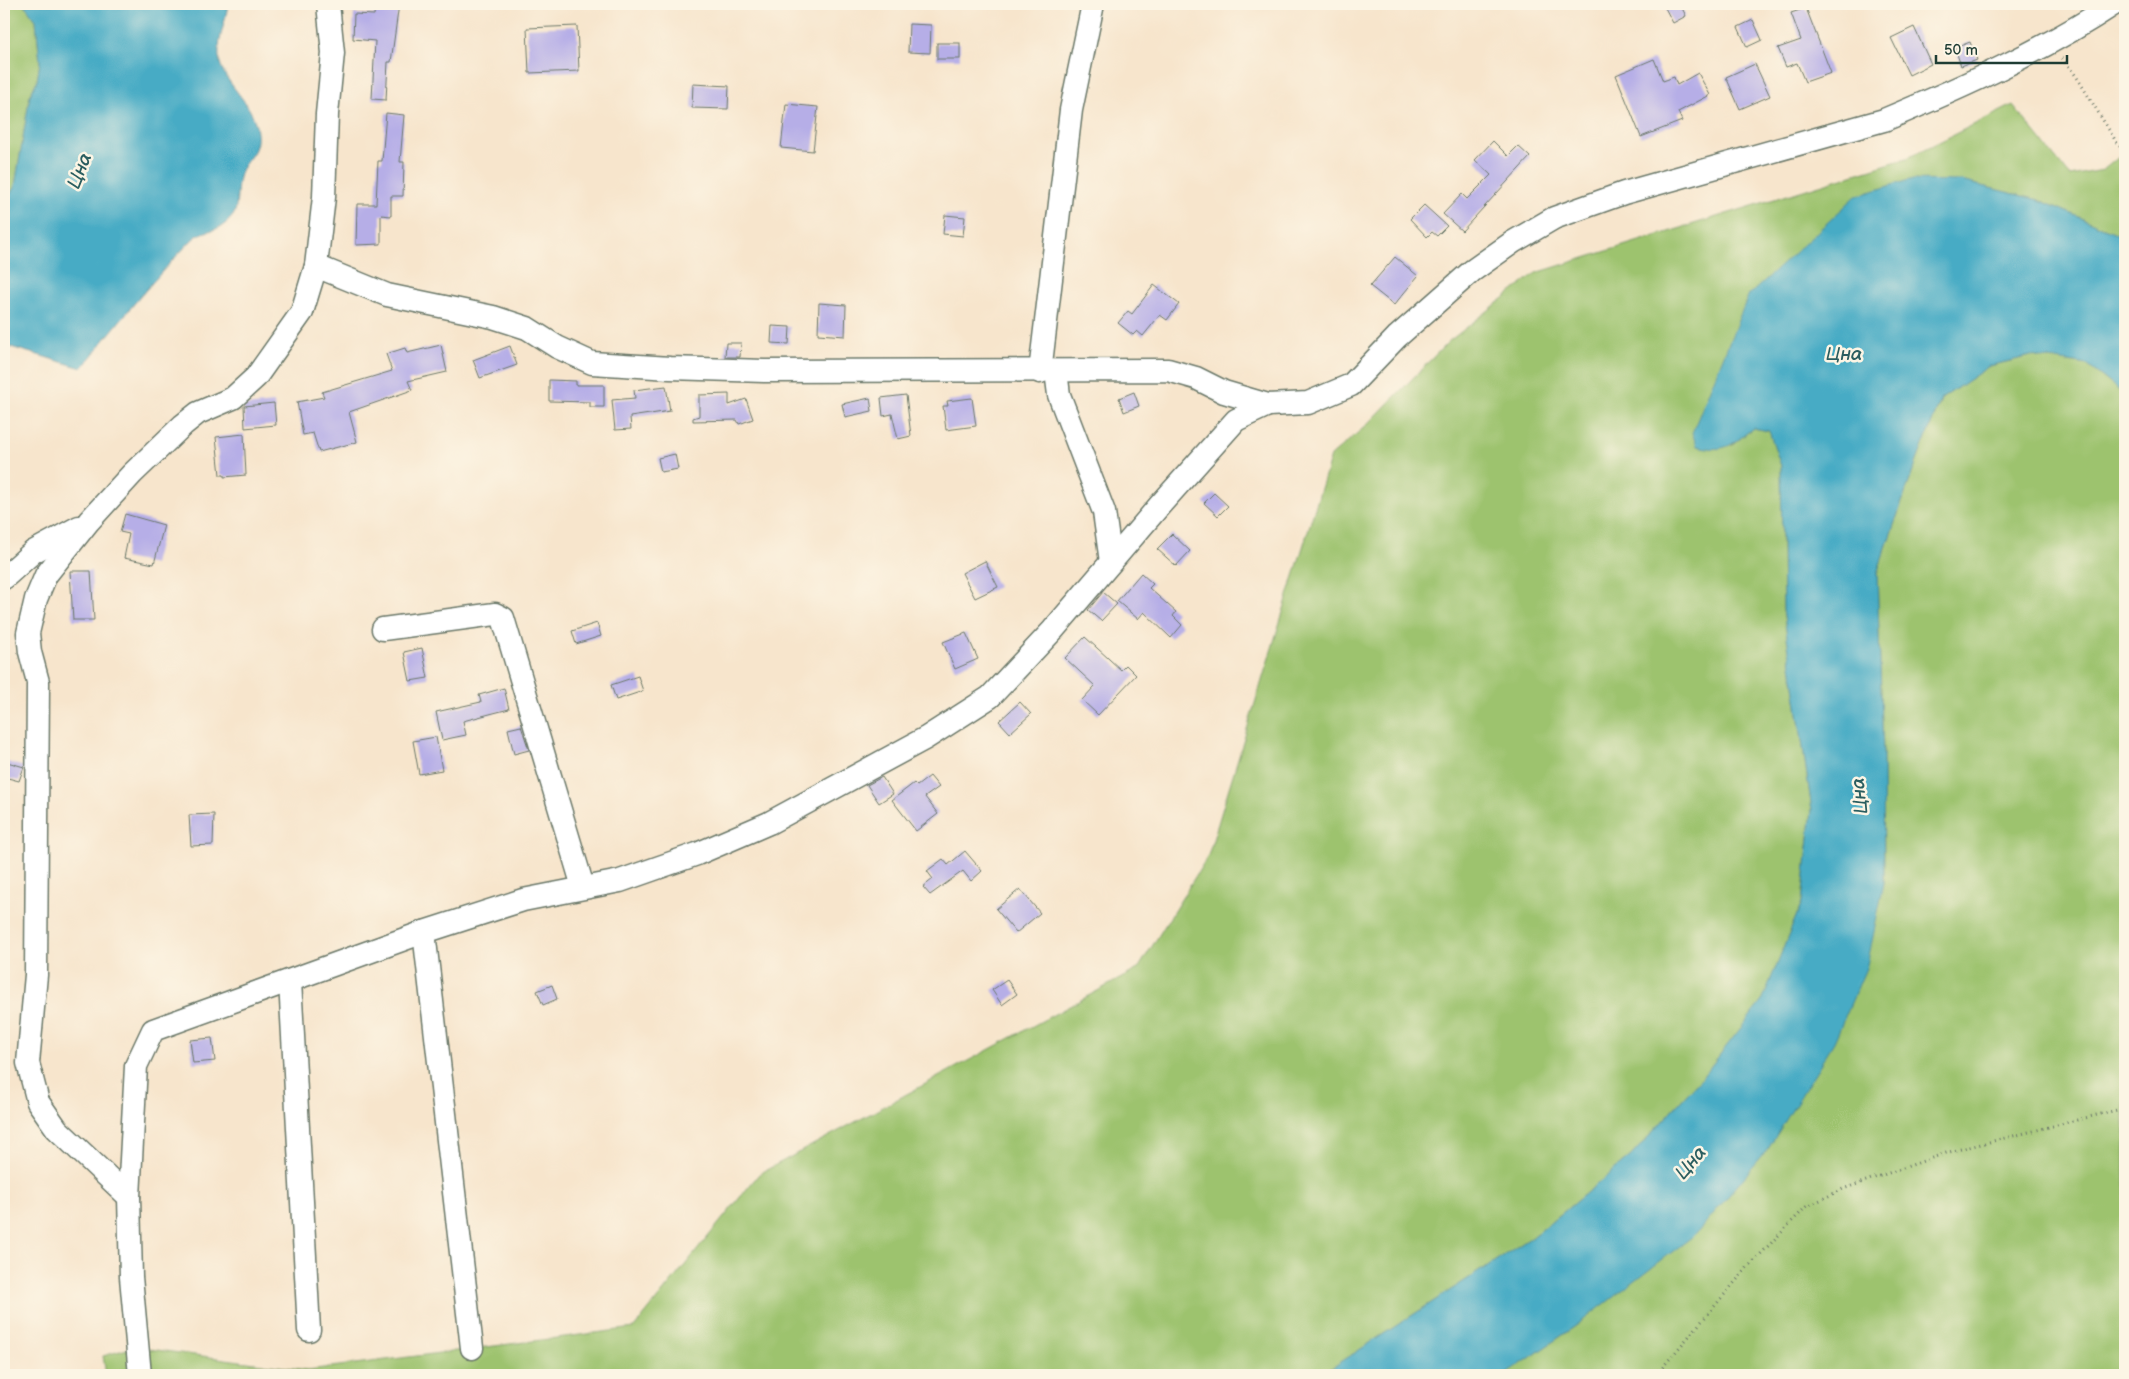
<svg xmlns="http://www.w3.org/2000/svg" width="2129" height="1379" font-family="'Balsamiq Sans',sans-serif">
<rect width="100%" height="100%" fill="#fcf5e5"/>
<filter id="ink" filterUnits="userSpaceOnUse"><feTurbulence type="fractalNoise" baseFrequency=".02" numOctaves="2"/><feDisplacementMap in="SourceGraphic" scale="10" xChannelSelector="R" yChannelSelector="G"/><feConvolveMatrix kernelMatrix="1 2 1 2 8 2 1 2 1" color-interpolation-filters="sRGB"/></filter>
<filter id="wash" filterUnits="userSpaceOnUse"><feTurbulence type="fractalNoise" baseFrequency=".0096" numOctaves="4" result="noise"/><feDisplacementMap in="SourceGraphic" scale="20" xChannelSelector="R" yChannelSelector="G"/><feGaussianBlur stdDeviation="1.12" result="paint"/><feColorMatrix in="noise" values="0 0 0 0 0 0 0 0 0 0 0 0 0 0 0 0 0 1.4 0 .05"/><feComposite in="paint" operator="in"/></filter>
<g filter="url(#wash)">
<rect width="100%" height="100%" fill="#f7e5cc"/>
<!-- green -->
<g fill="#9dc36e" stroke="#5e8051">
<polygon points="4,4 24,4 36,20 40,62 37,81 30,95 15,186 4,204"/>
<polygon points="2013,105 2070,176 2103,170 2125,152 2125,237 2039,200 1961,181 1731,446 1753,428 1770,431 1781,466 1783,609 1812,810 1802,902 1762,1002 1700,1080 1631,1156 1538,1233 1321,1375 106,1375 103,1356 134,1347 308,1370 634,1328 759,1174 1138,969 1208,856 1331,456 1368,424 1448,342 1536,273 1907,158"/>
<polygon points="2031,356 2087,365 2125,395 2125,1375 1505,1375 1577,1325 1884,883 1883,754 1877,573 1913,471 1941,399 1989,366"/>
</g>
<!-- water -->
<g fill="#46abc5" stroke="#32747c">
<path d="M24,4H228C226,22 215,45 220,63C227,87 255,104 257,133C259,155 245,158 240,174C236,184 238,207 234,214C220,235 206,227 193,239C153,279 117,324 82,368L11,347L4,356V204L15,186L30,95L37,81L40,62L36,20Z"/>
<path d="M1909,180L1961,181L2039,200L2125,237V395L2087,365L2031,356L1989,366L1941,399L1913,471L1877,573L1883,754L1884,883L1867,966L1834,1042L1768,1149L1697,1233L1577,1325L1505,1375H1321L1538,1233L1631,1156L1700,1080L1762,1001L1802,902L1812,810L1783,609L1781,466L1769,431L1753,428C1732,445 1725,453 1697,446L1692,433L1748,296L1856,196Z"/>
</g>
<g id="blocks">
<!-- building -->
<g fill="#b6aee7">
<polygon points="375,4 399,4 391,62 388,62 386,100 372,99 375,41 353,39 354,14 374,15"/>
<polygon points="1663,4 1680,4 1686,16 1673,23"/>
<polygon points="1806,8 1831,73 1805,82 1797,63 1786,67 1778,48 1801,40 1791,13"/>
<polygon points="1753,20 1762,40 1747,47 1738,27"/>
<polygon points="909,24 931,25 930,53 908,52"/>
<polygon points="577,26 579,71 529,73 527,28"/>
<polygon points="1914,27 1931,64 1909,75 1891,38"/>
<polygon points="1970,42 1977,60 1961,66 1955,48"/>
<rect x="937" y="43" width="23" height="16"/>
<polygon points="1654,59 1663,81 1674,77 1677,85 1698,73 1710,95 1678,112 1682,121 1641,137 1616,75"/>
<polygon points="1755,64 1770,96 1740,109 1726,77"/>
<polygon points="693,84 729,86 728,109 692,108"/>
<polygon points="786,104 818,107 813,151 781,148"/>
<polygon points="386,113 404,115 400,162 404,162 403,196 391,196 391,216 381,215 381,244 356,245 357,204 376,204 378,161 382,161"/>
<polygon points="1493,141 1508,156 1518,146 1530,157 1462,231 1443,214 1462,194 1467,199 1491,175 1475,160"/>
<polygon points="1424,205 1447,226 1437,236 1432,232 1427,237 1410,219"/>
<polygon points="945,215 965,217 963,236 943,234"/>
<polygon points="1395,257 1418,276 1394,305 1370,286"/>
<polygon points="1154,285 1179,304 1167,320 1160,315 1143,336 1137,331 1133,335 1118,323 1128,311 1132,314"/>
<polygon points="819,303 846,305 845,336 818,334"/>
<polygon points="772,326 790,327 789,344 771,343"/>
<polygon points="726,343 741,343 740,357 725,357"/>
<polygon points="441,345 447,372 408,381 412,390 349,412 357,442 319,452 313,433 303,435 297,402 324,397 322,392 392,371 386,354 405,348 407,353"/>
<polygon points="510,346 517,365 480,378 473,360"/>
<polygon points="549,380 576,381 576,385 604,385 604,407 590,407 590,402 549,401"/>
<polygon points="666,386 670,411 630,417 631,429 615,430 612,400 635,398 634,390"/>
<polygon points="1134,392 1139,406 1124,412 1119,398"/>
<polygon points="729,394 729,405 746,399 753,419 739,424 737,420 693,421 693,418 699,416 699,395"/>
<polygon points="906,395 911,436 898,439 892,414 883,416 881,398"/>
<polygon points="870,398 872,411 845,417 842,404"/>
<polygon points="972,398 976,426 946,430 943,406 948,406 947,401"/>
<polygon points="274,403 276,425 245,428 244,406"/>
<polygon points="244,434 246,475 224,477 224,475 220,475 216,437"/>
<polygon points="675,454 678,469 661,472 658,458"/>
<polygon points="1214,493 1228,506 1218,516 1204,503"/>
<polygon points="125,514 164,525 154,564 124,558 129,534 120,532"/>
<polygon points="1172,534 1190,551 1176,566 1157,549"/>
<polygon points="985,561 998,587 975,598 962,573"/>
<polygon points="70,571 91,571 94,620 73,620"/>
<polygon points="1141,573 1153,584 1149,588 1176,612 1173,616 1182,625 1171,638 1144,612 1138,619 1117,601"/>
<polygon points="1103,592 1117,604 1101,621 1088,610"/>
<polygon points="597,623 601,636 576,644 572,631"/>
<polygon points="966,633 978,659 955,669 943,642"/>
<polygon points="1085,637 1121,670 1126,665 1136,675 1098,715 1082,700 1095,686 1065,658"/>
<polygon points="422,648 428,678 410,681 404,652"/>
<polygon points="638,676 643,691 616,700 611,685"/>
<polygon points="504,688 509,709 463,721 466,735 442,740 436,712 481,702 479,695"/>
<polygon points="1020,702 1031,714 1010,733 999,721"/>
<polygon points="521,726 529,750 514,754 508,729"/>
<polygon points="436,737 442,770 419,774 413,741"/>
<polygon points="4,761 24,767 19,781 4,777"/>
<polygon points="930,776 939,787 925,797 938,814 916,831 892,800 914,783 917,786"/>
<polygon points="882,777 893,794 879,803 867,785"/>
<polygon points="214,814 213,845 191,846 189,815"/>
<polygon points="965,851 982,871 971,881 963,871 930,895 923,887 933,879 927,871 943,859 948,865"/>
<polygon points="1020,889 1040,913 1016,933 996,909"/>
<polygon points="1007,980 1017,994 1002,1005 992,990"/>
<polygon points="552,985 557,999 543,1005 537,991"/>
<polygon points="212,1038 215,1061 193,1063 190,1040"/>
</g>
</g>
</g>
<g filter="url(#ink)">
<use href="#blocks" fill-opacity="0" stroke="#6b7869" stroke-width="1"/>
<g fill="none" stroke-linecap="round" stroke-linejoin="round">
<!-- minor casing -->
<g stroke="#6b7869" stroke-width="25">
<g id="minor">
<path d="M316,266L387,295L493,317L527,328L557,347L592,363L670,368L764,371L1168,370L1196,378L1224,392L1268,405L1308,403L1351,385L1397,337L1472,271L1513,242L1554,218L1624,193L1884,120C1963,87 2043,51 2114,4"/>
<polyline points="1056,371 1059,395 1104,512 1111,562"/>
<polyline points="1040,372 1071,110 1093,4"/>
<polyline points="4,578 33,552 79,527"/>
<polyline points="383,629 495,614 503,618 583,887"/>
<polyline points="424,932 472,1348"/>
<polyline points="290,981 309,1330"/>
<polyline points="129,1197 57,1129 38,1102 28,1063 36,975 38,682 30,652 28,633 36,599 46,575 89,521 132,474 183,425 198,413 233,398 256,377 302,312 316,266 324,197 327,114 333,53 328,4"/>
<polyline points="140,1375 131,1277 129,1197 136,1066 153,1030 424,932 523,900 620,881 697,854 769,823 926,738 990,697 1053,630 1160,505 1236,420 1268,405"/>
</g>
</g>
<!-- path -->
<g stroke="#6b7869" stroke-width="3" stroke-dasharray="1 4" stroke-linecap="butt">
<polyline points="2062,58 2076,76 2117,143 2125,152"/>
<polyline points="1656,1375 1747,1268 1806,1207 1843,1189 1949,1152 2125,1108"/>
</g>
<!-- minor -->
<use href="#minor" stroke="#fff" stroke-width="22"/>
</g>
</g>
<g text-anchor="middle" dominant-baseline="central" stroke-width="5" stroke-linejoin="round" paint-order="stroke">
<!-- water labels -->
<g font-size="19" font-style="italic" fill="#2b5e60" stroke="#fcf5e5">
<text transform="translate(80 171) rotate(-69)">Цна</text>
<text x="1844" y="354">Цна</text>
<text transform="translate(1860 796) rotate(-96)">Цна</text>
<text transform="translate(1691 1163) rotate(-50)">Цна</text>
</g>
</g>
<!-- margin -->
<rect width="2129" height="1379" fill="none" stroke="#fcf5e5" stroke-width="20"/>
<!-- scale -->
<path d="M1936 55v8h131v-8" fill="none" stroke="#1f3d34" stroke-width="2.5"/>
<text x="1944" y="55" font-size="15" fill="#1f3d34" stroke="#fcf5e5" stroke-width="4" paint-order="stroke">50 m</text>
</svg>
